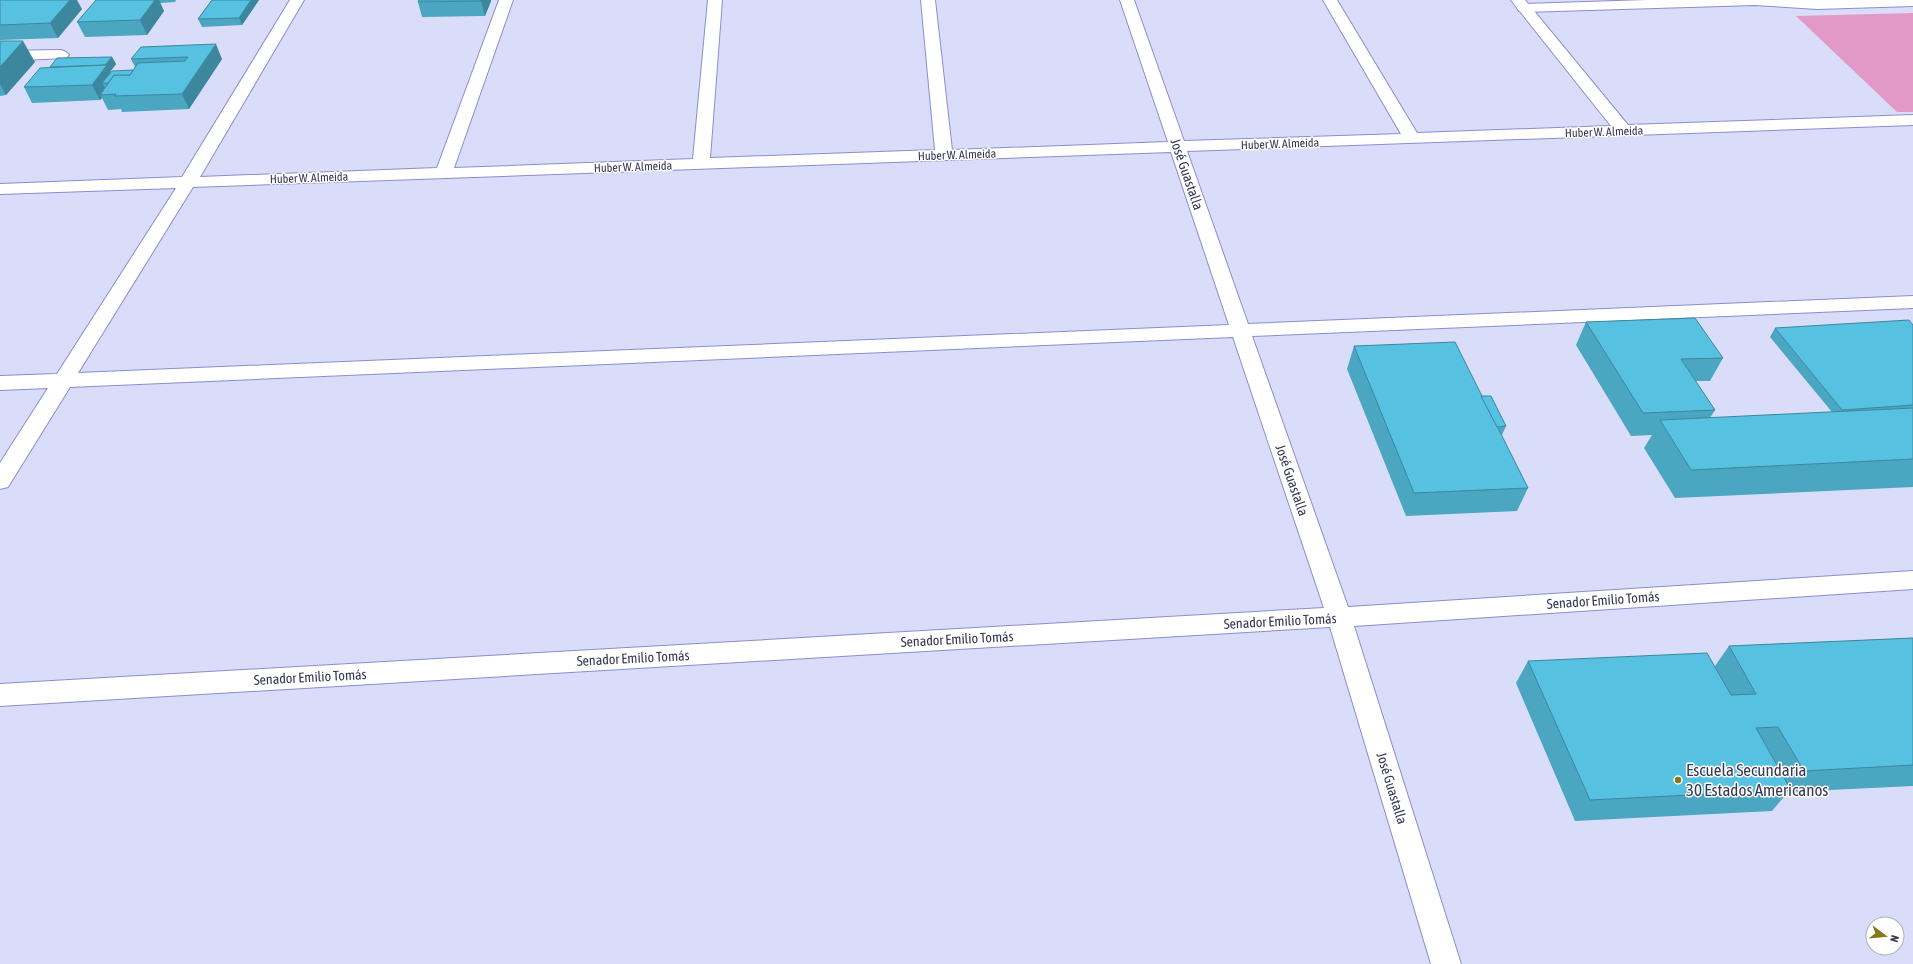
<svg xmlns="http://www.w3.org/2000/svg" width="1913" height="964" font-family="'Asap Condensed',sans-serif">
<rect width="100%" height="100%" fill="#daddf9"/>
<!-- green -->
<polygon fill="#e299c7" points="1913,13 1913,112 1897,112 1796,16"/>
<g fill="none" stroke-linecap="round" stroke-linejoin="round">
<!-- service casing -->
<g stroke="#8a8dce" stroke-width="2">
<polygon id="service" points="1647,0 1913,0 1913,6 1817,9 1755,5 1524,12 1519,11 1517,8 1519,5 1524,4"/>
</g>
<!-- minor casing -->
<g stroke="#8a8dce" stroke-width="2">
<g id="minor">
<path d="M290,0H304L200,177L437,168L499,0H513L454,168L693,159L708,0H722L710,158L935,150L921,0H935L952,150L1168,142L1120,0H1134L1184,141L1401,134L1323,0H1337L1417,133L1611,126L1511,0H1525L1628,125L1913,115V125L1187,151L1248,324L1913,296V308L1252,336L1348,607L1913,571V589L1354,626L1461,964H1431L1330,627L0,706V684L1324,608L1233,337L70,387L8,487L0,489V463L48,388L0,390V376L57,374L176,188L0,194V184L182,177ZM1171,152L1229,325L78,373L193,187Z"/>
<polygon points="61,50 66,52 69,55 66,58 0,61 0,51"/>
</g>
</g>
<!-- service -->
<use href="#service" fill="#fff" fill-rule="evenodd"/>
<!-- minor -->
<use href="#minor" fill="#fff" fill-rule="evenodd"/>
</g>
<!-- wall -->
<g fill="#4ba6c2">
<polygon points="0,0 82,9 58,38 0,40"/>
<polygon points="96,0 176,0 175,2 160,3 164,11 147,35 85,37 77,22"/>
<polygon points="212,0 259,0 242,25 202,27 198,19"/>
<polygon points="419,0 491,0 491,1 485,16 422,17 418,2"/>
<polygon points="0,41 35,62 6,95 0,96"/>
<polygon points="141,47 222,59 189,109 122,112 121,109 108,110 102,98 100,100 32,103 24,87 50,67 112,57 116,64 110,72 111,73 133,70 135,67 131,59"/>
<polygon points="1586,322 1723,358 1710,381 1695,381 1715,410 1710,418 1832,412 1770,337 1775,328 1913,325 1913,487 1675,498 1644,448 1652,435 1631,436 1576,345"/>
<polygon points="1354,346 1481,396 1506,426 1502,435 1501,435 1528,488 1517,511 1406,516 1347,369"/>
<polygon points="1913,638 1913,786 1788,792 1772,811 1575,821 1516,683 1528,661 1715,666 1729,646"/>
</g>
<!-- shaded-wall -->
<g fill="#3d879e">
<polygon points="70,0 77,0 82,9 58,38 50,23"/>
<polygon points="155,0 159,0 164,11 147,35 140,20"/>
<polygon points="251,0 259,0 242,25 239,18"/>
<polygon points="481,0 491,0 491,1 485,16 481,1"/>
<polygon points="23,41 35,62 6,95 0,84 0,67"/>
<polygon points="216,44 222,59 189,109 182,94"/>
<polygon points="112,57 116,64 110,72 115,80 102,83 107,91 100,95 102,98 100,100 92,85 99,73"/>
</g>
<!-- building -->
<g fill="#57c1e1" stroke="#3d879e">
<polygon points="0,0 70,0 50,23 0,25"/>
<polygon points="96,0 155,0 140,20 77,22"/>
<polygon points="212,0 251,0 239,18 198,19"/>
<polygon points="419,0 481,0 481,1 418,2"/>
<polygon points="0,41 23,41 0,67"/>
<polygon points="216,44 182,94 114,96 116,94 100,95 114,75 130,75 138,63 185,61 188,57 131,59 141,47"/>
<polygon points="112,57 105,65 50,67 57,58"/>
<polygon points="107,65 92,85 24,87 40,68"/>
<polygon points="133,70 130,75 114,75 108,83 102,83 112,71"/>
<polygon points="1695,318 1723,358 1681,359 1715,410 1643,413 1586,322"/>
<polygon points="1909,320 1913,325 1913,405 1842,410 1775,328"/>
<polygon points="1455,342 1528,488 1414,493 1354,346"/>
<polygon points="1481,396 1491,396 1506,426 1497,427"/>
<polygon points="1913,408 1913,459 1691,470 1660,420"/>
<polygon points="1913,638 1913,765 1804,771 1778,727 1756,728 1791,790 1590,800 1528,661 1707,653 1731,695 1756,694 1729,646"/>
</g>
<!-- markers -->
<circle fill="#85781d" stroke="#fff" stroke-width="1.5" cx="1678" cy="780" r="4"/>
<g text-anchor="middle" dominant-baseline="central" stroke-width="3" stroke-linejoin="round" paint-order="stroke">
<!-- far-street labels -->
<g font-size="12" fill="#363853" stroke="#fff">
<text transform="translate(1604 132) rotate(-2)">Huber W. Almeida</text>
<text transform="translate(1280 144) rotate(-2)">Huber W. Almeida</text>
<text transform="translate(957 155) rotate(-2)">Huber W. Almeida</text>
<text transform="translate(633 167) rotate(-2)">Huber W. Almeida</text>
<text transform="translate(309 178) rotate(-2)">Huber W. Almeida</text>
</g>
<!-- street labels -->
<g font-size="14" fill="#363853" stroke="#fff">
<text transform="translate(1187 174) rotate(71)">José Guastalla</text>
<text transform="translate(1292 480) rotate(71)">José Guastalla</text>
<text transform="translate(1603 600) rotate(-4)">Senador Emilio Tomás</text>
<text transform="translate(1280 621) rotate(-3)">Senador Emilio Tomás</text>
<text transform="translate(957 639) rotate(-3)">Senador Emilio Tomás</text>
<text transform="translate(633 658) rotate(-3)">Senador Emilio Tomás</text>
<text transform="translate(310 677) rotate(-3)">Senador Emilio Tomás</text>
<text transform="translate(1392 788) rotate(73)">José Guastalla</text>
</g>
<!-- near-poi labels -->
<g font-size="17" fill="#363853" stroke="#fff" text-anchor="start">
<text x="1686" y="770">Escuela Secundaria<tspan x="1686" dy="20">30 Estados Americanos</tspan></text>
</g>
</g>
<!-- north arrow -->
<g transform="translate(1885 936) rotate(106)"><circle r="19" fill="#ffffff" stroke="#afafba"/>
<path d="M0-3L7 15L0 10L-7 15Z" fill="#85781d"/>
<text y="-6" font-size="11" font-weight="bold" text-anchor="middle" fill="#363853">N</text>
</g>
</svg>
